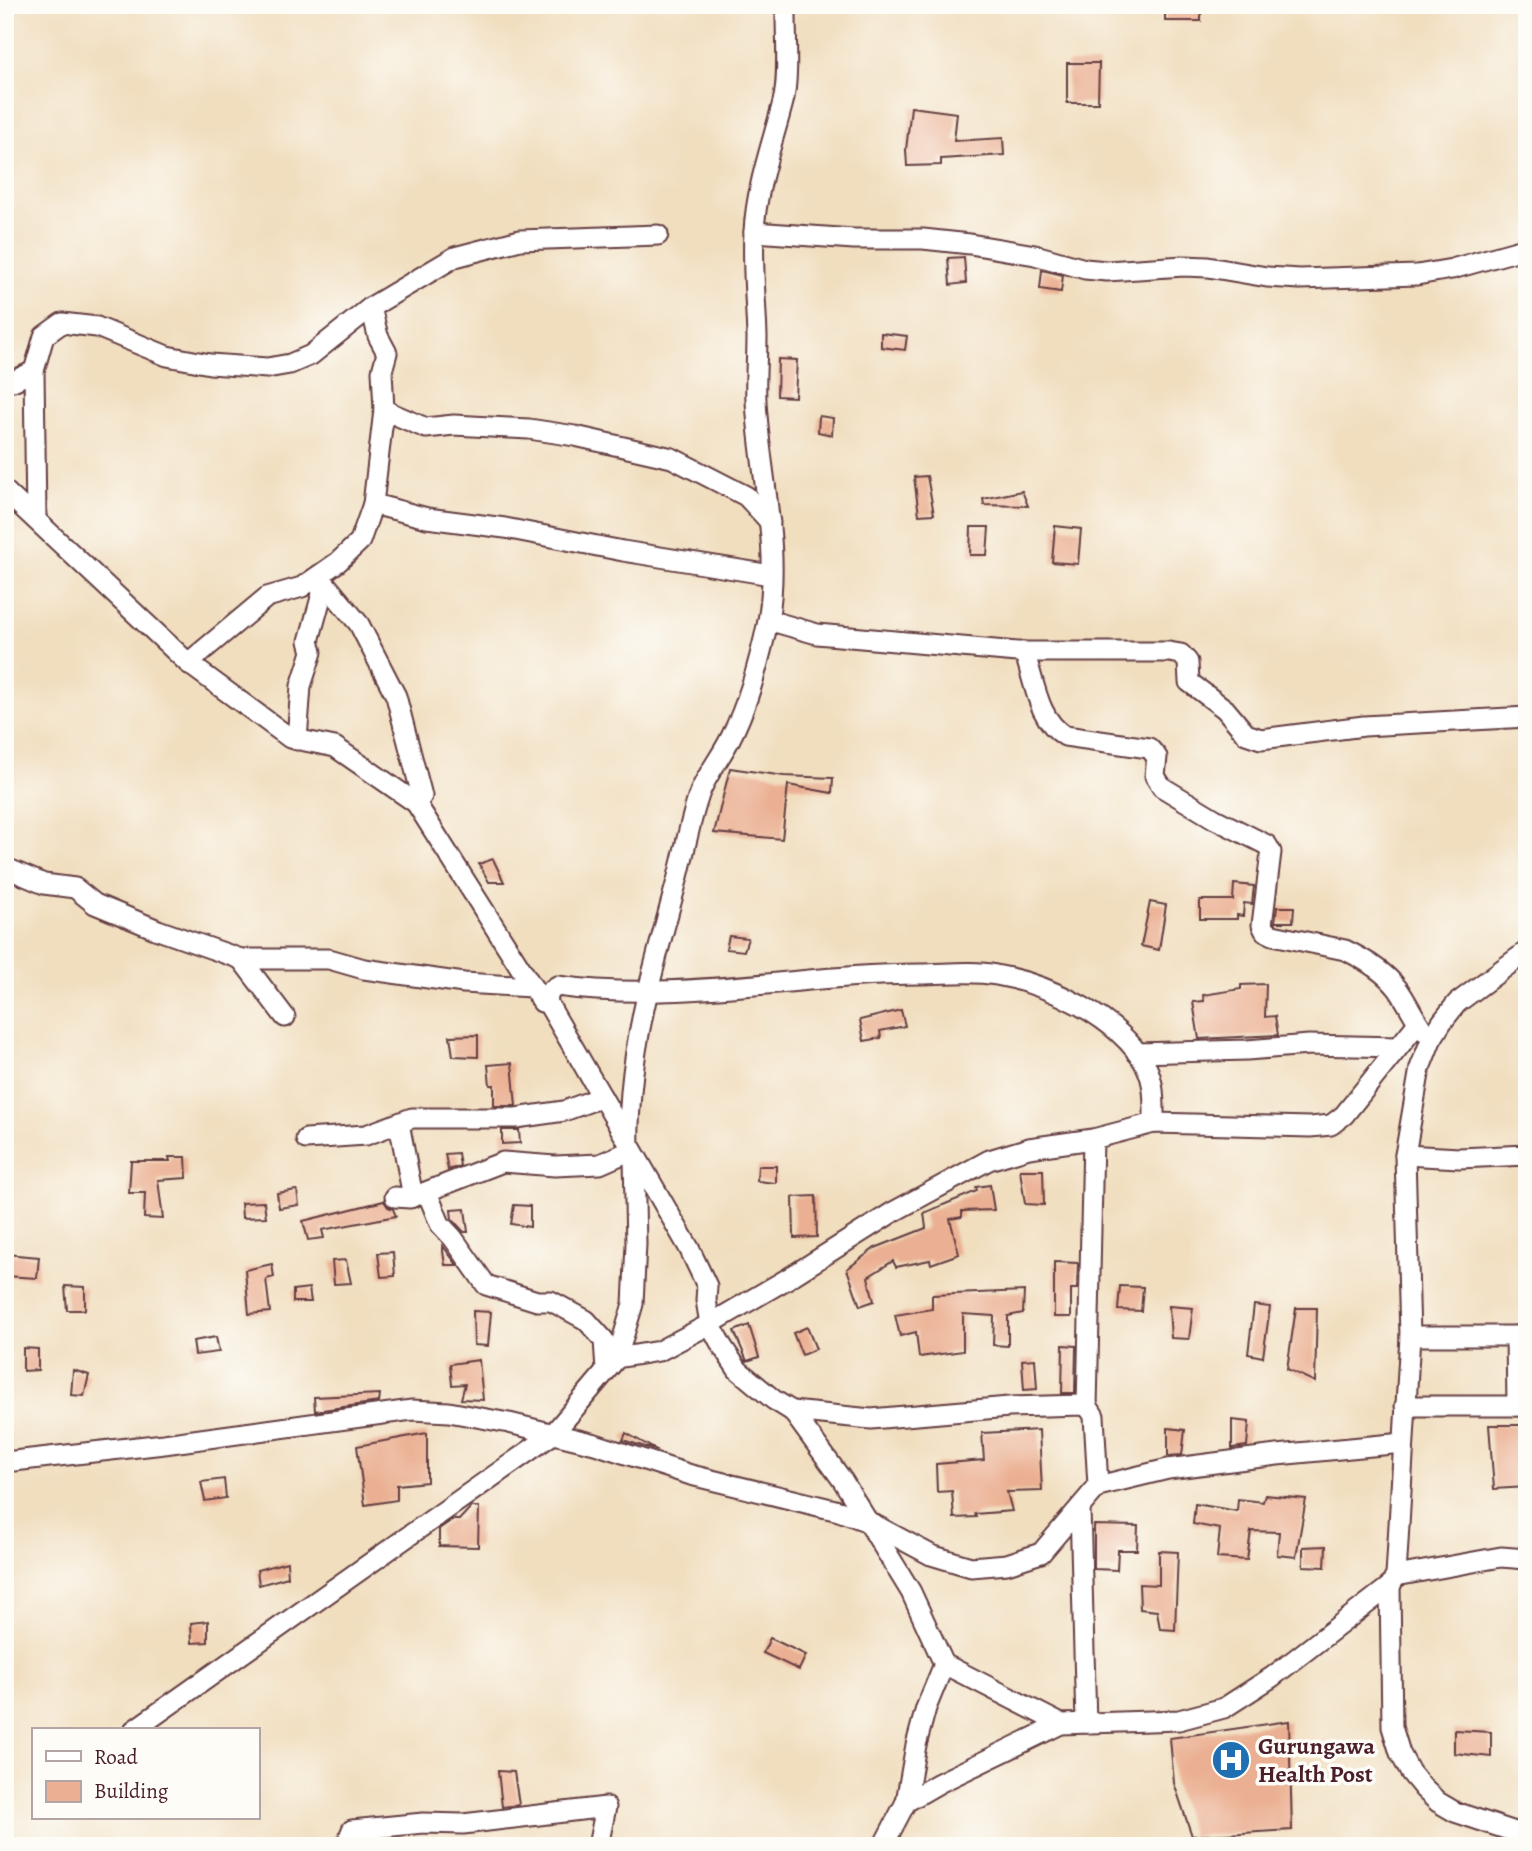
<svg xmlns="http://www.w3.org/2000/svg" width="1532" height="1851" font-family="Alegreya,serif">
<rect width="100%" height="100%" fill="#fdfcf7"/>
<filter id="ink" filterUnits="userSpaceOnUse"><feTurbulence type="fractalNoise" baseFrequency=".0143" numOctaves="2"/><feDisplacementMap in="SourceGraphic" scale="14" xChannelSelector="R" yChannelSelector="G"/><feConvolveMatrix kernelMatrix="1 2 1 2 8 2 1 2 1" color-interpolation-filters="sRGB"/></filter>
<filter id="wash" filterUnits="userSpaceOnUse"><feTurbulence type="fractalNoise" baseFrequency=".00686" numOctaves="4" result="noise"/><feDisplacementMap in="SourceGraphic" scale="28" xChannelSelector="R" yChannelSelector="G"/><feGaussianBlur stdDeviation="1.57" result="paint"/><feColorMatrix in="noise" values="0 0 0 0 0 0 0 0 0 0 0 0 0 0 0 0 0 1.4 0 .05"/><feComposite in="paint" operator="in"/></filter>
<g filter="url(#wash)">
<rect width="100%" height="100%" fill="#f1debf"/>
<g id="blocks">
<!-- building -->
<g fill="#ebb093">
<rect x="1165" y="5" width="36" height="16"/>
<polygon points="1067,63 1099,63 1098,103 1067,103"/>
<polygon points="911,107 957,113 954,141 1003,138 1004,155 941,159 941,165 907,166 906,150"/>
<polygon points="964,257 966,283 950,285 948,258"/>
<polygon points="1042,270 1063,275 1061,292 1040,289"/>
<polygon points="881,333 907,336 905,350 881,347"/>
<polygon points="778,359 797,360 795,397 777,396"/>
<polygon points="819,416 833,418 832,435 818,432"/>
<polygon points="927,476 934,514 919,515 914,477"/>
<polygon points="1022,491 1028,506 984,505 983,499"/>
<polygon points="1055,526 1081,529 1078,564 1052,562"/>
<polygon points="971,527 989,527 987,555 970,555"/>
<polygon points="730,768 784,776 833,778 832,793 788,785 782,839 714,833"/>
<polygon points="493,859 504,882 489,882 479,864"/>
<polygon points="1234,884 1254,886 1252,904 1244,903 1243,916 1237,915 1237,919 1200,919 1200,900 1233,900"/>
<polygon points="1150,902 1166,905 1159,950 1141,946"/>
<polygon points="1277,907 1294,907 1293,922 1275,922"/>
<polygon points="729,936 748,938 744,951 726,949"/>
<polygon points="1266,984 1265,1017 1275,1016 1278,1035 1199,1039 1193,1002 1204,1001 1203,995 1241,989 1241,985"/>
<polygon points="901,1010 905,1026 880,1031 881,1038 864,1041 860,1020"/>
<polygon points="478,1035 478,1057 453,1056 450,1036"/>
<polygon points="512,1063 516,1106 494,1106 494,1085 490,1085 488,1065"/>
<polygon points="502,1130 519,1130 520,1143 502,1144"/>
<polygon points="458,1153 460,1166 448,1170 445,1154"/>
<polygon points="169,1157 186,1157 187,1178 158,1180 163,1219 144,1218 145,1193 129,1193 131,1161 170,1161"/>
<polygon points="758,1166 776,1166 776,1183 757,1181"/>
<polygon points="1020,1170 1043,1170 1044,1205 1025,1204"/>
<polygon points="990,1185 994,1210 962,1211 962,1217 950,1219 959,1254 931,1264 930,1260 896,1267 893,1261 868,1277 874,1301 860,1306 847,1269 875,1248 926,1228 924,1213 977,1191 976,1187"/>
<polygon points="297,1190 299,1205 279,1208 277,1193"/>
<polygon points="816,1196 817,1237 794,1238 793,1197"/>
<polygon points="384,1201 388,1207 393,1209 396,1216 322,1230 324,1238 308,1240 303,1221"/>
<polygon points="264,1202 266,1217 242,1218 241,1203"/>
<polygon points="514,1205 530,1206 530,1227 511,1224"/>
<polygon points="465,1209 468,1232 464,1232 452,1219 451,1210"/>
<polygon points="442,1244 443,1246 457,1265 445,1265"/>
<polygon points="393,1252 395,1276 381,1277 378,1253"/>
<polygon points="5,1254 39,1257 37,1278 5,1276"/>
<polygon points="346,1260 351,1283 334,1284 332,1261"/>
<polygon points="1054,1262 1078,1263 1077,1289 1071,1289 1071,1317 1054,1317"/>
<polygon points="272,1264 274,1277 266,1279 270,1312 249,1314 245,1270"/>
<polygon points="65,1286 85,1287 85,1310 67,1310"/>
<polygon points="1120,1286 1143,1287 1141,1311 1118,1310"/>
<polygon points="309,1288 311,1302 293,1302 293,1290"/>
<polygon points="1024,1291 1023,1313 1008,1316 1008,1346 993,1345 994,1316 963,1314 963,1351 919,1357 916,1332 900,1336 895,1315 932,1309 932,1295"/>
<polygon points="1254,1305 1270,1307 1263,1357 1248,1354"/>
<polygon points="1169,1306 1193,1308 1189,1339 1171,1338"/>
<polygon points="1296,1308 1317,1308 1315,1382 1287,1369"/>
<polygon points="473,1311 491,1312 488,1346 474,1345"/>
<polygon points="749,1325 759,1357 747,1361 734,1331"/>
<polygon points="807,1327 816,1349 802,1355 793,1333"/>
<polygon points="216,1337 219,1352 195,1355 193,1341"/>
<polygon points="1063,1345 1076,1346 1075,1393 1062,1393"/>
<polygon points="23,1348 38,1349 38,1370 23,1371"/>
<polygon points="1035,1359 1037,1389 1024,1390 1022,1360"/>
<polygon points="479,1360 483,1400 461,1399 465,1384 452,1385 450,1364"/>
<polygon points="73,1370 89,1375 84,1396 71,1395"/>
<polygon points="380,1394 379,1402 315,1411 314,1397"/>
<polygon points="1232,1420 1249,1422 1247,1446 1232,1448"/>
<polygon points="1489,1425 1527,1425 1527,1487 1494,1489"/>
<polygon points="1168,1428 1185,1430 1182,1455 1168,1456"/>
<polygon points="1039,1430 1042,1491 1007,1492 1012,1511 975,1514 976,1517 954,1518 952,1491 937,1492 936,1464 984,1460 982,1433"/>
<polygon points="427,1433 427,1482 397,1485 397,1500 365,1505 357,1446"/>
<polygon points="626,1433 658,1451 623,1440"/>
<polygon points="224,1479 226,1498 205,1501 201,1482"/>
<polygon points="1265,1495 1306,1499 1296,1557 1277,1555 1279,1532 1251,1531 1247,1560 1217,1558 1220,1529 1193,1524 1195,1504 1237,1511 1238,1499 1263,1502"/>
<polygon points="471,1507 479,1507 478,1547 439,1546 439,1529 452,1520 459,1520"/>
<polygon points="1094,1525 1138,1526 1137,1550 1118,1550 1117,1570 1094,1569"/>
<polygon points="1326,1546 1325,1567 1303,1566 1303,1547"/>
<polygon points="1159,1551 1178,1552 1175,1630 1160,1629 1157,1611 1140,1609 1139,1584 1159,1585"/>
<polygon points="287,1562 288,1577 259,1585 257,1570"/>
<polygon points="208,1621 208,1642 192,1643 191,1623"/>
<polygon points="770,1638 806,1655 799,1670 763,1653"/>
<polygon points="1289,1721 1292,1830 1192,1836 1174,1783 1170,1738"/>
<polygon points="1454,1730 1491,1732 1491,1757 1454,1753"/>
<polygon points="498,1771 514,1772 519,1805 502,1807"/>
</g>
</g>
</g>
<g filter="url(#ink)">
<use href="#blocks" fill-opacity="0" stroke="#633c41" stroke-width="2"/>
<g fill="none" stroke-linecap="round" stroke-linejoin="round">
<!-- street casing -->
<g stroke="#633c41" stroke-width="23">
<g id="street">
<path d="M785,5L786,15C786,40 789,79 783,102C772,145 756,188 754,232C752,267 756,302 757,337C757,358 755,380 756,401C760,474 781,547 768,621C760,659 749,702 731,737C722,756 708,772 700,792C689,823 684,856 675,888C657,955 637,1022 631,1092C630,1109 628,1127 629,1144L689,1248L707,1286L706,1300L710,1324L722,1346L738,1370L774,1400L792,1411L843,1481L911,1592L944,1664L1061,1724"/>
<polyline points="754,232 854,239 923,239 970,244 1035,255 1085,269 1107,271 1184,266 1208,267 1267,277 1300,279 1417,275 1452,269 1527,248"/>
<polyline points="5,380 13,381 34,371"/>
<polyline points="384,410 426,428 454,425 529,429 575,436 672,458 746,496 770,522"/>
<polyline points="5,491 188,663 290,738 335,747 416,803 542,1002 547,1002"/>
<polyline points="373,504 427,518 505,528 623,551 771,575"/>
<polyline points="36,518 34,371 44,336 62,323 97,327 167,356 210,364 267,368 290,364 311,355 371,307 455,257 520,240 658,235"/>
<polyline points="319,576 359,624 396,696 422,796 416,803"/>
<polyline points="768,620 817,634 1017,652 1169,652 1181,654 1188,662 1189,682 1225,709 1246,734 1261,739 1364,726 1527,717"/>
<path d="M1024,652C1035,681 1037,719 1065,736L1149,748L1157,757L1155,776L1162,787L1215,819L1267,845L1271,852L1262,925L1265,931L1273,935L1345,950C1364,959 1385,972 1398,989C1408,1003 1414,1018 1424,1031"/>
<polyline points="188,663 267,597 302,587 338,562 360,541 373,504 384,410 382,371 387,353 378,336 371,307"/>
<polyline points="297,740 301,686 312,652 309,641 322,594 319,576"/>
<polyline points="5,870 11,870 44,884 75,888 95,904 158,930 241,959"/>
<polyline points="285,1017 241,959 329,959 364,969 464,983 532,987"/>
<polyline points="1137,1053 1247,1050 1309,1045 1398,1047"/>
<polyline points="399,1123 413,1197"/>
<polyline points="306,1139 366,1135 412,1118 516,1118 564,1111 602,1097"/>
<path d="M628,1142L547,1002L549,992L557,986C679,1003 799,974 921,974C945,974 972,970 996,975C1048,984 1119,1017 1146,1066C1155,1083 1154,1104 1154,1123"/>
<polyline points="1405,1155 1459,1158 1527,1155"/>
<polyline points="427,1192 440,1224 453,1238 486,1285 537,1301 551,1301 586,1320 604,1340 606,1370"/>
<polyline points="395,1197 410,1198 503,1162 555,1166 600,1164 632,1150"/>
<polyline points="1410,1336 1527,1336"/>
<polyline points="1516,1336 1517,1406"/>
<polyline points="617,1358 633,1304 636,1244 634,1159"/>
<polyline points="1405,1406 1527,1406"/>
<polyline points="1087,1407 1093,1139"/>
<polyline points="792,1411 871,1419 1009,1407 1083,1405 1089,1408 1094,1416 1098,1486"/>
<polyline points="5,1462 164,1444 412,1410 449,1412 509,1423 595,1444 691,1475 839,1511 871,1523 931,1555 971,1567 1007,1564 1041,1553 1098,1486 1168,1469 1277,1455 1403,1443"/>
<polyline points="1080,1509 1086,1723"/>
<polyline points="1396,1576 1501,1557 1527,1559"/>
<polyline points="1390,1586 1392,1727 1400,1753 1410,1772 1424,1789 1438,1802 1455,1812 1527,1836"/>
<polyline points="134,1730 553,1434 617,1358 659,1351 710,1324 787,1279 893,1212 989,1160 1029,1148 1093,1139 1154,1123 1310,1127 1331,1125 1344,1115 1418,1023"/>
<polyline points="906,1802 916,1745 926,1708 944,1664"/>
<polyline points="347,1842 352,1830 423,1823 463,1824 606,1807 598,1846"/>
<polyline points="883,1846 906,1802 939,1783 1061,1724 1179,1720 1224,1708 1272,1677 1390,1586 1396,1576 1410,1336 1405,1155 1420,1068 1431,1040 1442,1022 1457,1003 1527,951"/>
</g>
</g>
<!-- street -->
<use href="#street" stroke="#fff" stroke-width="19"/>
</g>
</g>
<!-- icons -->
<defs>
<g id="hospital-disc" transform="scale(2.0125)"><circle r="9.5" fill="#1f6fb2" stroke="#fdfcf7"/><path d="M-5-5h3v3.5h4V-5h3V5h-3V1.5h-4V5h-3Z" fill="#fff"/></g>
</defs>
<g fill-rule="evenodd">
<use href="#hospital-disc" x="1231" y="1760"/>
</g>
<g text-anchor="middle" dominant-baseline="central" stroke-width="7" stroke-linejoin="round" paint-order="stroke">
<!-- poi labels -->
<g font-size="24" font-weight="bold" fill="#4a1f2b" stroke="#fdfcf7" text-anchor="start">
<text x="1258" y="1746">Gurungawa<tspan x="1258" dy="28">Health Post</tspan></text>
</g>
</g>
<!-- margin -->
<rect width="1532" height="1851" fill="none" stroke="#fdfcf7" stroke-width="28"/>
<!-- legend -->
<rect x="32" y="1728" width="228" height="91" fill="#fdfcf7" stroke="#b5a4a5" stroke-width="2"/>
<rect x="46" y="1751" width="35" height="10" fill="#ffffff" stroke="#b5a4a5" stroke-width="2"/>
<text x="94" y="1764" font-size="21" fill="#4a1f2b">Road</text>
<rect x="46" y="1781" width="35" height="21" fill="#ebb093" stroke="#b5a4a5" stroke-width="2"/>
<text x="94" y="1798" font-size="21" fill="#4a1f2b">Building</text>
</svg>
